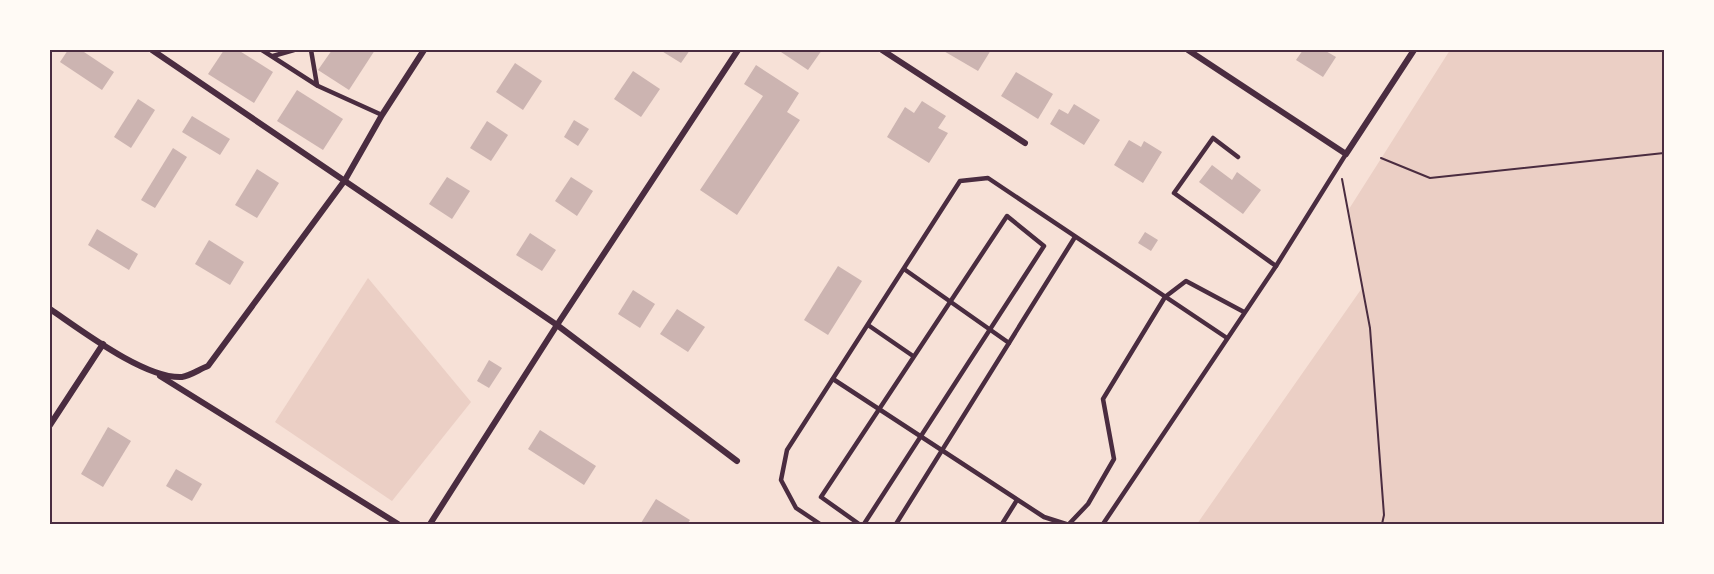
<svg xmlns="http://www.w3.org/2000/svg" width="1714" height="574" font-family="Roboto,sans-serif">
<rect width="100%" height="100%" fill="#f7e1d7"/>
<!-- green -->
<g fill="#ebcfc5">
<polygon points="1450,50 1664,50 1664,524 1197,524 1362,288 1349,209"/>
<polygon points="368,278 471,402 392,501 275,422"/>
</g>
<!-- building -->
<g fill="#ccb4b1">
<polygon points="68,50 81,50 114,72 102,90 60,62"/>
<polygon points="224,50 238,50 273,72 254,103 208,74"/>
<polygon points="332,50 375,50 349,90 318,70"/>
<polygon points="660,50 690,50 681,63"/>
<polygon points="778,50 822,50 808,70"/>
<polygon points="942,50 991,50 978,71"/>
<polygon points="1303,50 1324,50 1336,57 1323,77 1296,60"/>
<polygon points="515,63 542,81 523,110 496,92"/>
<polygon points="756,65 799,93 787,112 800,120 737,215 700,190 763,96 744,84"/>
<polygon points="633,71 660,89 641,117 614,99"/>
<polygon points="1016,72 1053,94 1038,119 1001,96"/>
<polygon points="297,90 343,119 323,150 277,121"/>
<polygon points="138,99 155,110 131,148 114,137"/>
<polygon points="922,101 946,116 938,128 948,133 929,163 887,137 905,107 914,113"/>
<polygon points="1074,104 1100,120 1084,145 1050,124 1059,109 1068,114"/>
<polygon points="192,116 230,139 220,155 182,132"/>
<polygon points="574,120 589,129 578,146 564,137"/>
<polygon points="487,121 508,135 491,161 470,148"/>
<polygon points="1129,140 1141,147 1144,141 1162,152 1143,183 1114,165"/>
<polygon points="173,148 187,157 155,208 141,200"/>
<polygon points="1212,165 1232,180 1237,172 1261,190 1243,214 1199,182"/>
<polygon points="257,169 279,183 257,218 235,205"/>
<polygon points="447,177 470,191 452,219 429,204"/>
<polygon points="571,177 593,191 577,216 555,201"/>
<polygon points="97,229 138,254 129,270 88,245"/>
<polygon points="1145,232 1158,240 1151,251 1138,243"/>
<polygon points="530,233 556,250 542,271 516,255"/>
<polygon points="209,240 244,262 230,285 195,264"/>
<polygon points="838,266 862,281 828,335 804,320"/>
<polygon points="633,290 655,304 640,328 618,314"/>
<polygon points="677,309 705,327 688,352 660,334"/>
<polygon points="489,360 502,368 489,388 477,381"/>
<polygon points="108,427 131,441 103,487 81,474"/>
<polygon points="540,430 596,466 584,485 528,449"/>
<polygon points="176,469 202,484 192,501 166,486"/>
<polygon points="656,499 690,520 687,524 644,524 641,523"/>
</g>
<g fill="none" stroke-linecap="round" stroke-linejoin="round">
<!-- path -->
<g stroke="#4a2c40" stroke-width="2">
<polyline points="1381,158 1430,178 1664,153"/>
<polyline points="1342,179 1370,328 1384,515 1382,524"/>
</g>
<!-- service -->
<g stroke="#4a2c40" stroke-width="4.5">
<polyline points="262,50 318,86 382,115"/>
<polyline points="311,50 317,85"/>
<polyline points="273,56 294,50"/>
<polyline points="1238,157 1213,138 1174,193 1276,266"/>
<polyline points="904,269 1009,343"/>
<polyline points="868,325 913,356"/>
<polyline points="833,379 1044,517 1066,524"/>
<polyline points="820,524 796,508 781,480 787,450 960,181 988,178 1227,338"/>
<polyline points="859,524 821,497 1007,216 1044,246 864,524"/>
<polyline points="896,524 1075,237"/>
<polyline points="1002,524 1017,500"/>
<polyline points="1069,524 1088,504 1114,459 1103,399 1165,297 1186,281 1244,312"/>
<polyline points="1103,524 1276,266 1346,154"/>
</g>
<!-- minor -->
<g stroke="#4a2c40" stroke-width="6">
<polyline points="152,50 557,325 737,461"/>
<polyline points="882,50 1025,143"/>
<polyline points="1188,50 1346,154 1414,50"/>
<path d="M50,309C81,330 145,379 182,377C190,376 200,369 208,366L345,180L382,115L424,50"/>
<polyline points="160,376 398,524"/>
<polyline points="50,425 103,344"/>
<polyline points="430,524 557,325 738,50"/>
</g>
</g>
<!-- border -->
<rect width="1714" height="574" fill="none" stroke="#fffaf5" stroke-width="102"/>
<rect x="51" y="51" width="1612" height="472" fill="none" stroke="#4a2c40" stroke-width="2"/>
</svg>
